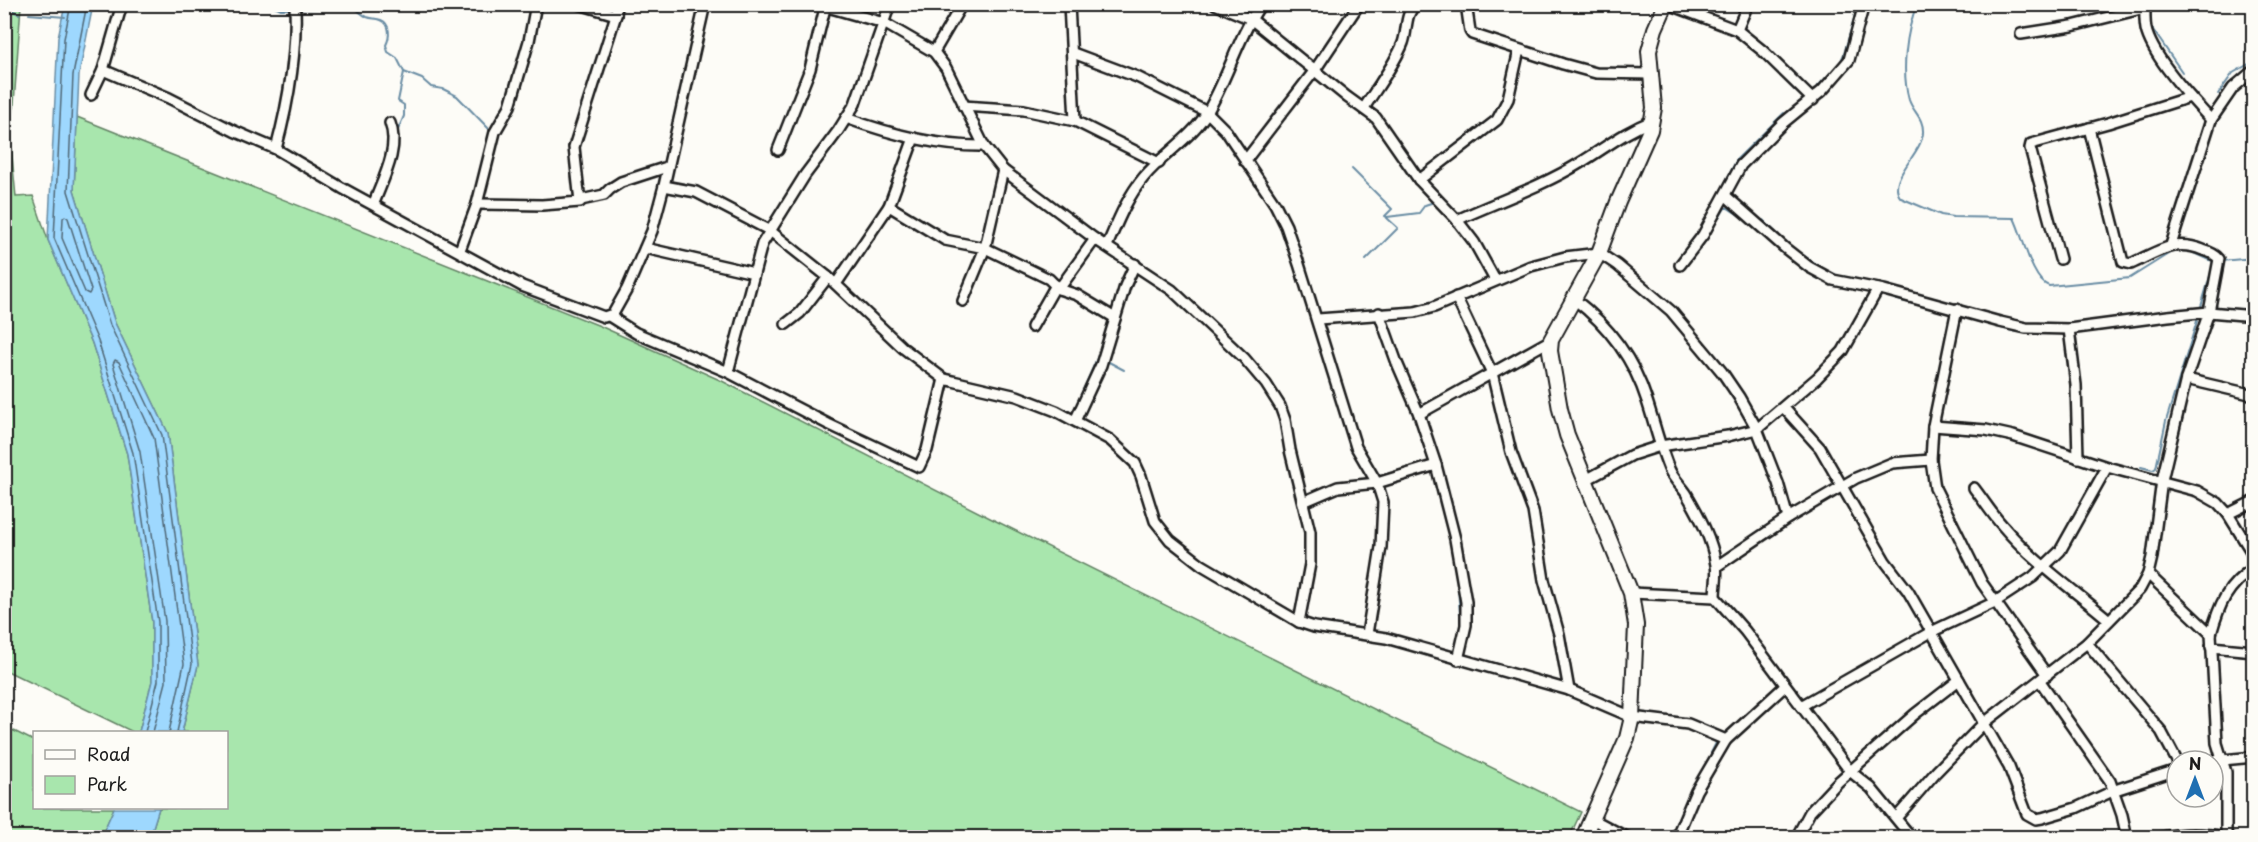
<svg xmlns="http://www.w3.org/2000/svg" width="2258" height="842" font-family="'Playpen Sans',sans-serif">
<rect width="100%" height="100%" fill="#fdfcf7"/>
<filter id="ink" filterUnits="userSpaceOnUse"><feTurbulence type="fractalNoise" baseFrequency=".0167" numOctaves="2"/><feDisplacementMap in="SourceGraphic" scale="12" xChannelSelector="R" yChannelSelector="G"/><feConvolveMatrix kernelMatrix="1 2 1 2 8 2 1 2 1" color-interpolation-filters="sRGB"/></filter>
<g filter="url(#ink)">
<!-- green -->
<g fill="#a8e6ad" stroke="#628164" stroke-width="1.5">
<polygon points="4,5 21,5 11,146 16,197 33,196 48,240 92,343 127,454 152,622 152,681 139,732 133,732 5,670"/>
<polygon points="77,117 600,326 722,381 990,518 1581,812 1569,838 150,837 159,808 226,808 226,732 182,732 198,665 168,433 115,323 74,190"/>
<polygon points="4,726 34,741 34,808 114,808 101,837 5,837"/>
</g>
<!-- water -->
<g fill="#9ed8fe" stroke="#6a8da4" stroke-width="1.5">
<polygon points="65,5 93,5 79,75 74,190 115,323 168,433 198,665 182,732 139,732 152,681 152,622 127,454 92,343 48,240 58,37"/>
<polygon points="114,808 159,808 150,837 101,837"/>
</g>
<g fill="none" stroke-linecap="round" stroke-linejoin="round">
<!-- shore -->
<g stroke="#506776" stroke-width="1.5">
<polyline points="71,4 64,39 54,238 98,341 133,453 158,622 158,681 145,732"/>
<polyline points="87,4 73,75 68,191 110,325 162,435 192,664 177,732"/>
<polygon points="65,216 68,218 91,290 89,294 85,292 62,238 63,218"/>
<polyline points="153,732 166,682 165,621 140,452 113,364 115,360 119,362 154,438 184,664 169,732"/>
</g>
<!-- stream -->
<g stroke="#6a8da4" stroke-width="2">
<polyline points="270,4 281,9 292,9"/>
<path d="M351,4C356,9 361,14 367,17C372,19 376,18 381,20C391,24 390,37 386,45L388,52L397,58L404,72L422,79L431,87L443,89L457,96L491,131"/>
<path d="M1917,4C1906,32 1901,71 1909,100C1913,112 1924,118 1923,133C1922,154 1885,180 1901,198L1941,215L1953,217L2014,218C2023,235 2031,280 2049,286L2130,278L2173,251"/>
<polyline points="2150,4 2151,27 2182,72"/>
<polyline points="4,6 19,14"/>
<polyline points="298,9 321,8 333,4"/>
<polyline points="29,14 65,17"/>
<polyline points="1376,79 1389,61"/>
<polyline points="1818,86 1840,63 1844,54 1858,4"/>
<polyline points="2218,94 2233,73 2254,61"/>
<polyline points="397,132 404,116 404,105 398,101 404,72"/>
<polyline points="1352,169 1392,209 1385,216 1387,217"/>
<polyline points="1725,183 1737,159 1784,113"/>
<polyline points="1387,217 1419,213 1425,205 1434,202"/>
<polyline points="1719,218 1725,208 1728,208 1748,221"/>
<polyline points="1763,220 1791,247 1827,271 1839,276 1857,279 1857,281"/>
<polyline points="2187,250 2209,260 2215,261"/>
<polyline points="1788,256 1817,278 1828,282"/>
<polyline points="1366,260 1398,228 1387,218"/>
<polyline points="1677,260 1682,255"/>
<polyline points="2221,261 2254,258"/>
<polyline points="1894,299 1935,309"/>
<polyline points="2200,310 2213,266"/>
<polyline points="2154,322 2169,320"/>
<path d="M1987,323C2009,332 2034,336 2057,333"/>
<polyline points="1105,360 1124,370"/>
<polyline points="1074,411 1098,356 1101,357"/>
<polyline points="2141,467 2153,470 2156,468 2166,421 2197,321 2197,319 2181,319"/>
<polyline points="1385,539 1388,518"/>
<polyline points="1458,588 1460,615"/>
<polyline points="1711,753 1717,741 1715,740"/>
<polyline points="1605,805 1609,796"/>
</g>
<!-- street casing -->
<g stroke="#1c1c1c" stroke-width="14">
<g id="street">
<polyline points="579,4 616,15"/>
<polyline points="817,4 884,23 934,52 946,68 984,146 1003,170 1095,239 1172,290 1244,358 1266,384 1280,406 1285,420 1290,450 1310,532 1310,564 1299,622"/>
<polyline points="1069,4 1075,121"/>
<polyline points="1215,4 1251,19 1347,97 1376,118 1419,180 1457,220 1474,242 1495,280"/>
<polyline points="1466,4 1470,31 1472,34 1563,64 1596,73 1650,74"/>
<polyline points="1668,4 1737,30 1763,51 1813,100"/>
<path d="M2145,4C2145,14 2144,24 2147,33C2156,61 2191,98 2211,120"/>
<polyline points="1737,30 1748,4"/>
<polyline points="2021,34 2072,26 2145,8"/>
<polyline points="934,52 962,4"/>
<polyline points="1073,53 1137,77 1207,112 1226,131 1275,204 1286,226 1299,264 1356,447 1377,483 1383,502 1381,547 1367,634"/>
<polyline points="103,70 169,98 234,131 276,149 342,188 522,286 604,317 613,314 627,289 652,231 664,186 705,4"/>
<polyline points="91,95 103,70 122,4"/>
<polyline points="963,106 1024,110 1075,121 1159,163"/>
<path d="M1364,108C1376,89 1395,64 1403,43C1408,29 1404,13 1417,4"/>
<path d="M846,118C890,134 937,147 984,146"/>
<polyline points="914,138 889,206 945,240 985,248 1049,279 1059,289 1095,239"/>
<path d="M276,149C289,101 297,54 295,4"/>
<polyline points="778,150 810,69 826,4"/>
<polyline points="1245,161 1315,70 1359,4"/>
<polyline points="1419,180 1497,120 1508,99 1519,50"/>
<polyline points="664,186 696,192 769,230 828,277 903,348 944,379 1017,396 1056,411 1110,440 1135,463 1141,476 1155,521 1170,540 1202,565 1299,622 1314,627 1386,638 1569,690 1632,717 1688,724 1726,740"/>
<polyline points="1726,196 1786,249 1809,267 1833,280 1884,290 2000,322 2026,328 2069,329 2168,316 2209,312 2254,316"/>
<polyline points="581,200 604,195 610,189 621,182 667,167"/>
<path d="M374,203C383,179 400,148 390,123"/>
<polyline points="477,204 542,205 580,202 574,147 616,15 617,4"/>
<path d="M1457,220C1498,201 1541,187 1580,163C1605,148 1624,132 1652,121"/>
<polyline points="2171,245 2211,120 2233,88 2254,70"/>
<path d="M1107,246C1117,223 1127,197 1144,177C1163,154 1192,138 1208,111C1228,77 1238,37 1261,4"/>
<polyline points="645,248 754,273"/>
<polyline points="460,250 477,204 495,132 510,106 529,41 536,4"/>
<polyline points="2060,259 2030,148 2031,144 2108,123 2190,97"/>
<polyline points="1680,265 1703,235 1741,165 1783,123 1822,91 1849,60 1864,4"/>
<polyline points="836,284 889,206"/>
<polyline points="1059,289 1077,295 1115,318"/>
<polyline points="1456,297 1492,373 1511,452 1533,511 1544,580 1559,634 1569,690"/>
<path d="M1574,299C1608,325 1634,360 1647,401C1655,425 1660,448 1670,471C1674,479 1681,486 1686,493C1699,515 1712,539 1716,565C1718,575 1715,586 1715,597L1745,631L1850,771L1871,788L1912,838"/>
<polyline points="963,301 985,248 1003,170"/>
<polyline points="1957,309 1933,426 1931,460 1935,488 1982,583 2047,675"/>
<polyline points="1379,313 1397,363 1419,414 1436,465 1455,539 1466,602 1466,625 1458,660"/>
<polyline points="609,316 636,333 728,372 828,424 919,467 927,450 944,379"/>
<polyline points="1318,319 1415,312 1434,307 1531,266 1565,257 1599,253 1617,265 1671,311 1722,372 1739,397 1757,429 1778,483 1788,518"/>
<polyline points="786,324 800,313 828,277"/>
<polyline points="1032,327 1056,285"/>
<polyline points="2069,329 2076,385 2078,458"/>
<polyline points="728,372 762,244 805,175 838,131 855,104 890,4"/>
<polyline points="2186,379 2254,395"/>
<polyline points="1784,408 1820,448 1885,561 1908,591 2009,767 2027,814 2036,819 2042,818 2076,808 2115,790 2177,770"/>
<polyline points="1419,414 1551,340"/>
<polyline points="1075,421 1101,365 1125,286 1135,264"/>
<polyline points="1933,426 1986,430 2013,436 2107,467 2197,491 2218,503 2228,514 2254,556"/>
<polyline points="1584,481 1632,455 1660,446 1728,436 1757,429 1817,378 1843,351 1878,289"/>
<path d="M1974,488C1984,501 1992,514 2002,525C2033,562 2074,590 2109,620"/>
<polyline points="1303,502 1338,487 1377,483 1436,465"/>
<polyline points="2228,514 2254,501"/>
<polyline points="1717,566 1788,518 1856,478 1892,463 1931,460"/>
<polyline points="2148,574 2211,634 2217,743 2226,772 2226,838"/>
<polyline points="1631,593 1715,597"/>
<path d="M2211,634C2219,605 2227,585 2254,568"/>
<polyline points="2087,643 2161,731 2177,761"/>
<polyline points="2211,647 2254,651"/>
<polyline points="2040,681 2110,781 2122,815 2127,838"/>
<polyline points="1801,706 1931,632 1995,602 2033,577 2060,551 2107,467"/>
<polyline points="2212,761 2254,757"/>
<path d="M1897,817L1936,772L1983,724L2087,643L2140,589L2148,574L2152,557L2162,480L2186,379L2209,312L2219,259C2215,254 2210,252 2203,250C2174,238 2157,252 2131,264L2123,262L2089,128"/>
<polyline points="1592,819 1628,838"/>
<polyline points="1676,838 1696,791 1726,740 1785,686"/>
<polyline points="1796,838 1810,812 1838,782 1915,714 1959,680"/>
<path d="M2159,838C2184,832 2206,833 2231,838"/>
</g>
</g>
<!-- secondary casing -->
<g stroke="#1c1c1c" stroke-width="18">
<polyline id="secondary" points="1583,838 1627,738 1632,717 1636,625 1631,593 1567,435 1560,409 1550,351 1551,340 1599,253 1618,202 1650,130 1654,108 1649,51 1655,29 1666,4"/>
</g>
<!-- street -->
<use href="#street" stroke="#fdfcf7" stroke-width="9"/>
<!-- secondary -->
<use href="#secondary" stroke="#fdfcf7" stroke-width="14"/>
</g>
</g>
<!-- margin -->
<rect width="2258" height="842" fill="none" stroke="#fdfcf7" stroke-width="24"/>
<rect x="12" y="12" width="2234" height="818" fill="none" stroke="#1c1c1c" stroke-width="2" filter="url(#ink)"/>
<!-- legend -->
<rect x="33" y="731" width="195" height="78" fill="#fdfcf7" stroke="#a3a29f" stroke-width="1.5"/>
<rect x="45" y="750" width="30" height="9" fill="#fdfcf7" stroke="#a3a29f" stroke-width="1.5"/>
<text x="87" y="761" font-size="18" fill="#1c1c1c">Road</text>
<rect x="45" y="776" width="30" height="18" fill="#a8e6ad" stroke="#a3a29f" stroke-width="1.5"/>
<text x="87" y="791" font-size="18" fill="#1c1c1c">Park</text>
<!-- north arrow -->
<g transform="translate(2195 779)"><circle r="28" fill="#fdfcf7" stroke="#a3a29f" stroke-width="1.5"/>
<path d="M0-4.5L10 22L0 15L-10 22Z" fill="#1f6fb2"/>
<text y="-9" font-size="16" font-weight="bold" text-anchor="middle" fill="#1c1c1c">N</text>
</g>
</svg>
